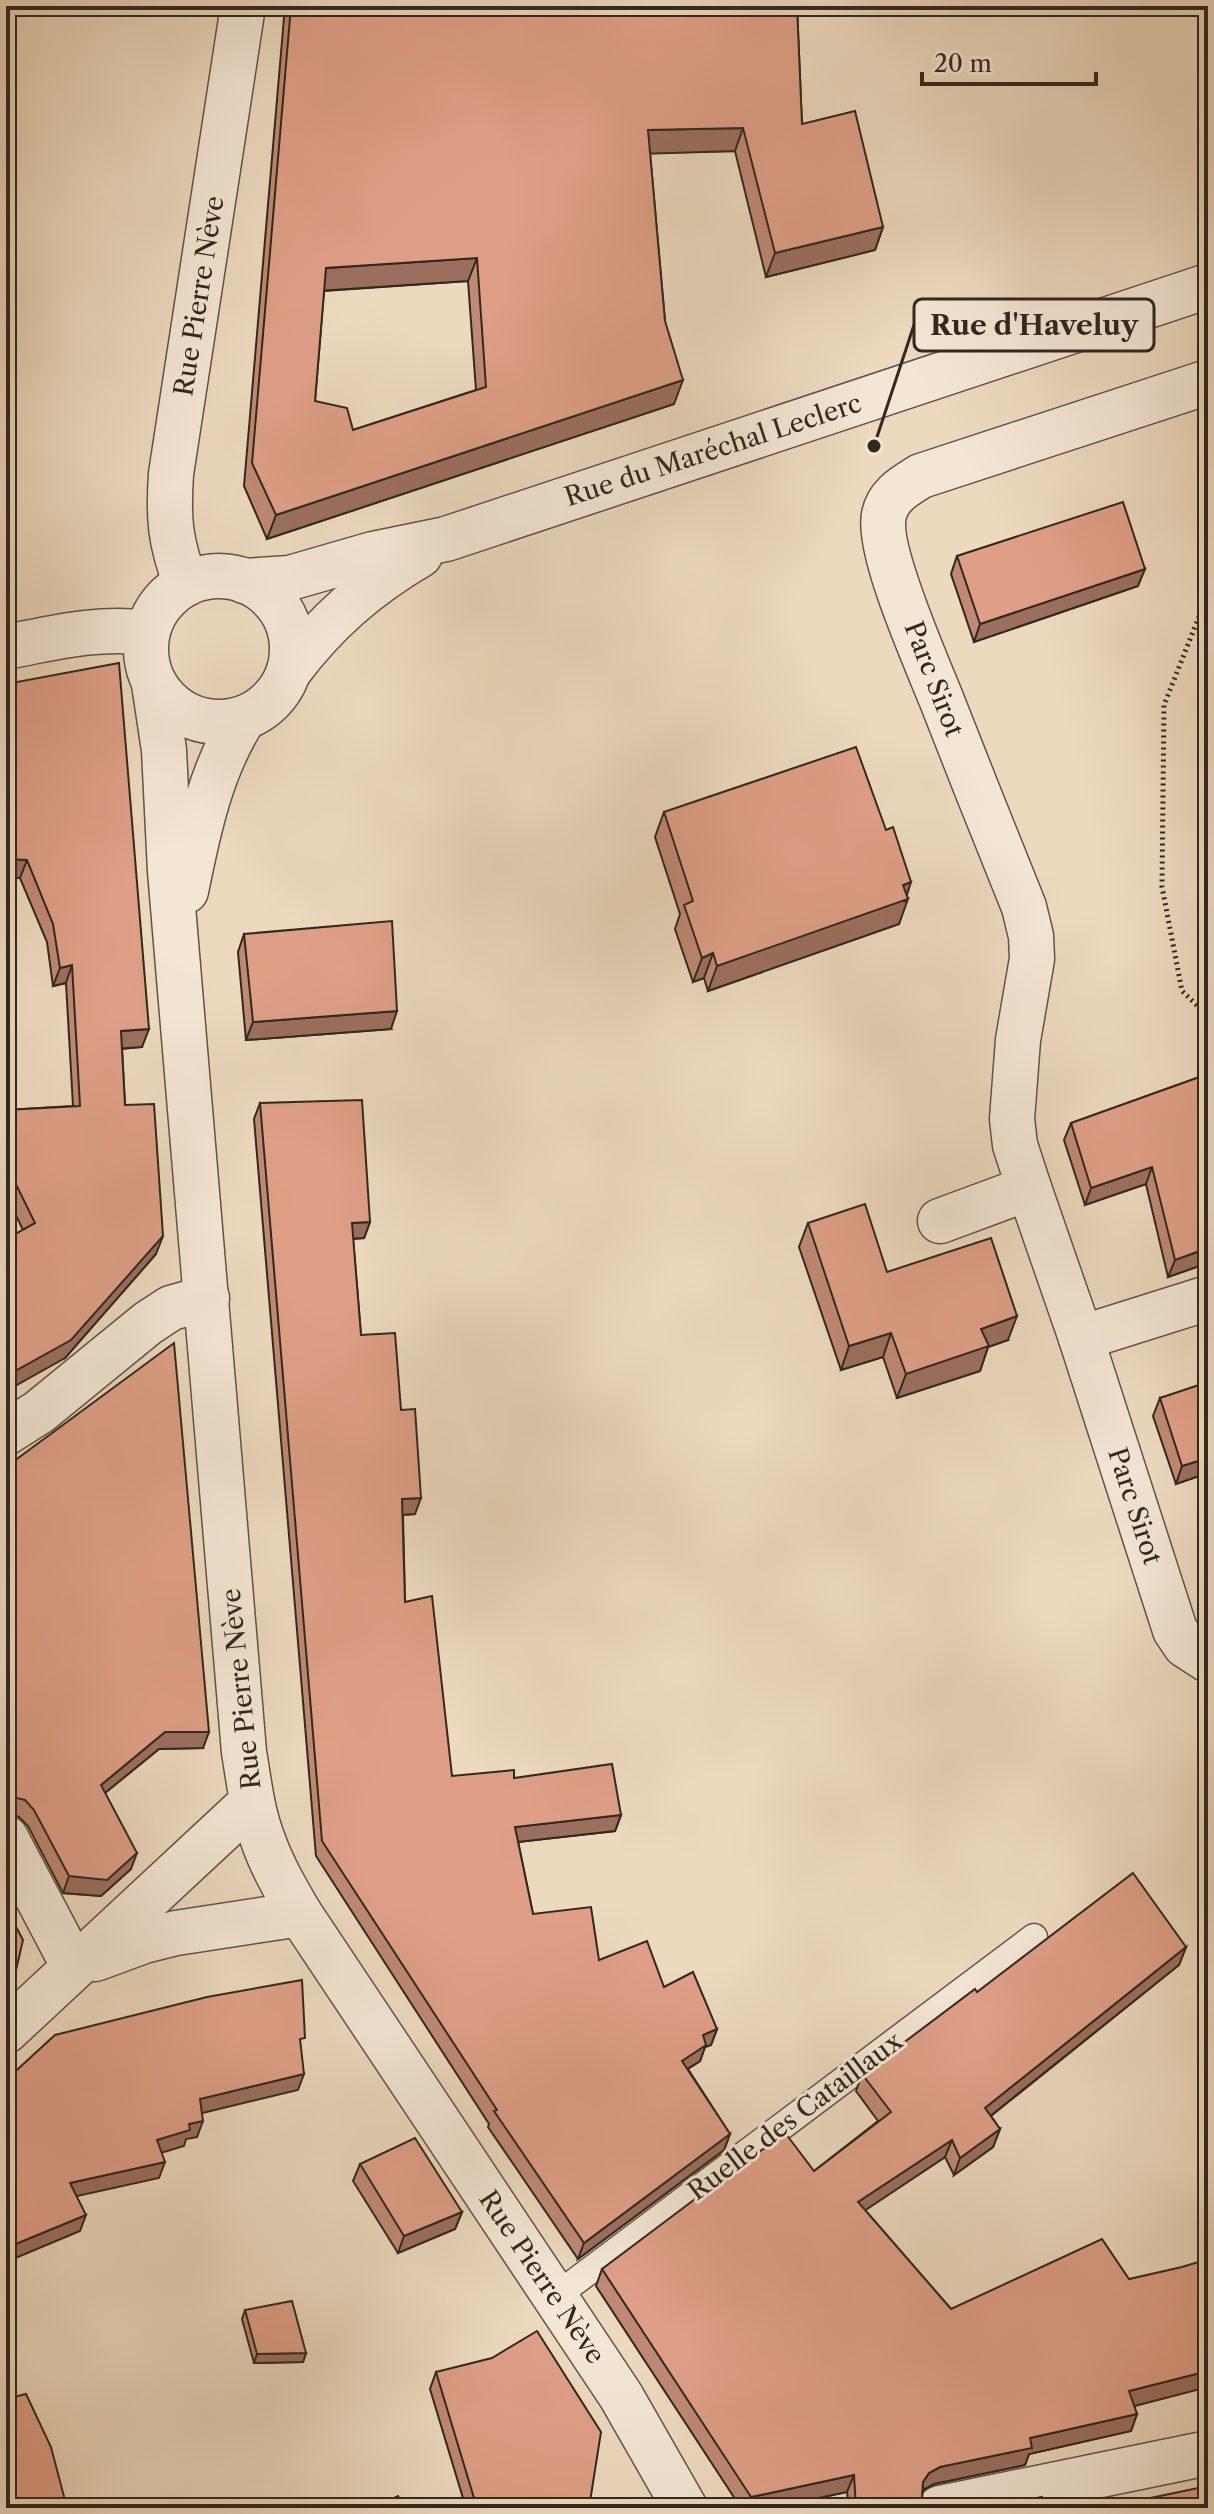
<svg xmlns="http://www.w3.org/2000/svg" width="1214" height="2514" font-family="'Libre Caslon Text',serif">
<rect width="100%" height="100%" fill="#ecd9be"/>
<filter id="stains"><feTurbulence type="fractalNoise" baseFrequency=".0025" numOctaves="4"/><feColorMatrix values="0 0 0 0 .2 0 0 0 0 .09 0 0 0 0 .02 0 0 0 .5 -.17"/></filter>
<radialGradient id="worn" r=".72"><stop offset=".6" stop-color="#630" stop-opacity="0"/><stop offset="1" stop-color="#630" stop-opacity=".3"/></radialGradient>
<g fill="none" stroke-linecap="round" stroke-linejoin="round">
<!-- service casing -->
<g stroke="#605446" stroke-width="29">
<polyline id="service" points="556,2296 1034,1937"/>
</g>
<!-- minor casing -->
<g stroke="#605446" stroke-width="47">
<g id="minor">
<circle cx="219" cy="649" r="73"/>
<polyline points="244,581 290,578 373,554 446,539 1208,286"/>
<path d="M186,584C170,542 168,519 171,474L243,6"/>
<path d="M6,647C53,638 99,626 147,633"/>
<path d="M289,671C326,622 367,586 420,555"/>
<path d="M154,684L164,750L170,871L244,1752C249,1781 252,1812 263,1840C272,1866 286,1890 300,1914L621,2396L685,2508"/>
<path d="M186,891C198,831 211,769 244,718"/>
<path d="M1029,1188L1015,1145L1012,1119L1018,1040L1032,959L1031,936L1024,907C996,838 969,770 942,701C927,663 876,550 884,515C888,495 905,486 921,476L1208,382"/>
<polyline points="940,1221 1029,1188 1081,1338 1175,1630 1185,1645 1208,1660"/>
<polyline points="1081,1338 1208,1298"/>
<polyline points="6,1433 39,1412 148,1323 171,1308 207,1298"/>
<polyline points="6,1838 74,1967"/>
<polyline points="95,1959 144,1941 176,1933 300,1914"/>
<polyline points="6,2031 252,1802"/>
</g>
</g>
<!-- tertiary casing -->
<g stroke="#605446" stroke-width="47">
<polyline id="tertiary" points="940,2508 1208,2453"/>
</g>
<!-- path -->
<polyline stroke="#31281e" stroke-width="5" stroke-dasharray="2 4" stroke-linecap="butt" points="1208,594 1164,705 1162,887 1182,991 1208,1016"/>
<!-- service -->
<use href="#service" stroke="#f3e6d5" stroke-width="26"/>
<!-- minor -->
<use href="#minor" stroke="#f3e6d5" stroke-width="44"/>
<!-- tertiary -->
<use href="#tertiary" stroke="#f3e6d5" stroke-width="44"/>
</g>
<!-- wall -->
<g fill="#bf8973" stroke="#31281e" stroke-width="2" fill-rule="evenodd">
<path d="M285,6H797L802,124L883,227L875,250L766,277L735,151L650,153L665,321L674,404L267,539L244,486ZM468,281L476,390L353,430L315,401L324,291Z"/>
<polygon points="957,556 1138,586 974,642 951,574"/>
<polygon points="6,684 142,1047 122,1049 125,1105 156,1254 65,1358 23,1230 6,1195 6,1110 73,1106 66,983 53,986 47,942 20,878 6,877"/>
<polygon points="664,812 907,895 899,924 708,991 704,978 693,982 675,929 680,914 655,837"/>
<polygon points="244,934 391,1029 246,1040 238,952"/>
<polygon points="1208,1074 1208,1263 1168,1277 1146,1184 1085,1205 1064,1140 1071,1123"/>
<polygon points="260,1103 370,1222 364,1238 353,1239 361,1335 401,1410 415,1514 403,1515 405,1602 452,1776 514,1778 621,1815 615,1831 518,1842 533,1914 599,1960 664,1987 717,2029 711,2045 705,2047 700,2061 688,2069 730,2134 724,2150 578,2259 488,2127 489,2124 316,1856 254,1119"/>
<polygon points="808,1223 887,1272 1008,1340 988,1347 980,1371 897,1398 883,1357 841,1370 799,1247"/>
<polygon points="1160,1398 1208,1473 1176,1484 1153,1416"/>
<polygon points="6,1467 203,1748 159,1749 105,1793 131,1869 101,1896 63,1893 28,1826 19,1817 6,1813"/>
<polygon points="1186,1947 1179,1965 991,2116 1000,2129 993,2147 954,2175 945,2157 865,2210 951,2309 1134,2406 1137,2414 1131,2431 1029,2454 1025,2465 934,2484 923,2490 922,2497 928,2508 849,2508 847,2492 771,2508 741,2508 596,2286 602,2269 814,2171 878,2121 856,2091 862,2074 977,1992"/>
<polygon points="360,2164 462,2212 455,2229 398,2253 353,2181"/>
<polygon points="245,2310 306,2353 303,2362 254,2363 242,2319"/>
<polygon points="436,2372 589,2508 466,2508 430,2389"/>
</g>
<!-- shaded-wall -->
<g fill="#9b6f5e" stroke="#31281e" stroke-width="2">
<polygon points="743,128 735,151 639,154 648,130"/>
<polygon points="883,227 875,250 766,277 775,253"/>
<polygon points="477,258 468,281 318,291 326,268"/>
<polygon points="683,380 674,404 267,539 276,515"/>
<polygon points="1145,569 1138,586 974,642 980,624"/>
<polygon points="6,859 27,860 20,878 6,877"/>
<polygon points="911,882 905,901 908,899 899,924 708,991 717,966"/>
<polygon points="713,953 704,978 693,982 702,958"/>
<polygon points="72,965 66,983 53,986 60,968"/>
<polygon points="397,1011 391,1029 246,1040 253,1022"/>
<polygon points="149,1029 142,1047 114,1049 121,1031"/>
<polygon points="1152,1167 1146,1184 1085,1205 1091,1188"/>
<polygon points="370,1222 364,1238 346,1239 352,1223"/>
<polygon points="163,1236 156,1254 65,1358 6,1391 6,1376"/>
<polygon points="1208,1248 1208,1263 1168,1277 1175,1260"/>
<polygon points="1017,1316 1008,1340 988,1347 980,1371 897,1398 906,1374 981,1329"/>
<polygon points="891,1333 883,1357 841,1370 849,1346"/>
<polygon points="1208,1458 1208,1473 1176,1484 1182,1466"/>
<polygon points="421,1498 415,1514 397,1515 402,1499"/>
<polygon points="165,1732 209,1732 203,1748 159,1749 95,1801 101,1785"/>
<polygon points="12,1797 6,1813 6,1798"/>
<polygon points="621,1815 615,1831 509,1843 515,1827"/>
<polygon points="137,1853 131,1869 101,1896 63,1893 69,1876"/>
<polygon points="1186,1947 1179,1965 979,2125 985,2108"/>
<polygon points="14,1979 8,1995 6,1997 6,1986"/>
<polygon points="717,2029 711,2045 705,2047 700,2061 676,2076 682,2061 703,2035"/>
<polygon points="304,2074 298,2090 194,2115 200,2099"/>
<polygon points="203,2121 197,2137 186,2139 184,2146 151,2156 157,2140 189,2124"/>
<polygon points="1000,2129 993,2147 954,2175 960,2158"/>
<polygon points="730,2134 724,2150 578,2259 584,2243"/>
<polygon points="952,2140 945,2157 852,2219 858,2202"/>
<polygon points="165,2162 159,2178 64,2199 70,2183"/>
<polygon points="462,2212 455,2229 398,2253 404,2236"/>
<polygon points="86,2215 80,2231 6,2262 6,2248"/>
<polygon points="306,2353 303,2362 254,2363 257,2354"/>
<polygon points="1208,2371 1208,2387 1123,2409 1129,2391"/>
<polygon points="1137,2414 1131,2431 1029,2454 1025,2465 934,2484 923,2490 923,2482 929,2473 940,2467 1030,2438"/>
<polygon points="854,2475 847,2492 771,2508 747,2508 751,2497"/>
</g>
<!-- building -->
<g fill="#de9f86" stroke="#31281e" stroke-width="2" fill-rule="evenodd">
<path d="M291,6H797L802,124L855,111L883,227L775,253L743,128L648,130L665,321L683,380L276,515L252,463ZM477,258L486,387L353,430L347,408L315,401L326,268Z"/>
<polygon points="1123,502 1145,569 980,624 957,556"/>
<polygon points="119,663 149,1029 121,1031 125,1105 154,1104 163,1236 71,1340 6,1376 6,1239 35,1223 6,1164 6,1110 80,1106 72,965 60,968 53,924 27,860 6,859 6,684"/>
<polygon points="856,747 886,830 893,827 911,882 903,885 908,899 717,966 713,953 702,958 684,905 693,901 664,812"/>
<polygon points="392,921 397,1011 253,1022 244,934"/>
<polygon points="1208,1074 1208,1149 1205,1150 1208,1159 1208,1248 1175,1260 1152,1167 1091,1188 1071,1123"/>
<polygon points="362,1100 370,1222 352,1223 361,1335 395,1333 401,1410 415,1409 421,1498 402,1499 405,1602 432,1596 452,1776 514,1770 514,1778 612,1764 621,1815 515,1827 533,1914 591,1907 599,1960 647,1941 664,1987 693,1972 717,2029 703,2035 706,2045 682,2061 730,2134 584,2243 494,2111 497,2110 322,1841 260,1103"/>
<polygon points="865,1204 887,1272 991,1238 1017,1316 981,1329 989,1346 906,1374 891,1333 849,1346 808,1223"/>
<polygon points="174,1343 209,1732 165,1732 101,1785 137,1853 107,1880 69,1876 34,1810 25,1800 12,1797 6,1798 6,1467"/>
<polygon points="1208,1382 1208,1458 1182,1466 1160,1398"/>
<polygon points="1133,1873 1186,1947 985,2108 1000,2129 960,2158 952,2140 858,2202 951,2309 1102,2239 1129,2279 1182,2267 1208,2259 1208,2371 1129,2391 1137,2414 1030,2438 1032,2448 940,2467 929,2473 923,2482 922,2497 928,2508 856,2508 854,2475 751,2497 602,2269 751,2157 786,2134 814,2171 891,2112 862,2074 975,1989 977,1992"/>
<polygon points="6,1908 23,1940 14,1979 6,1986"/>
<polygon points="302,1980 305,2038 300,2039 304,2074 200,2099 203,2121 189,2124 190,2130 157,2140 165,2162 70,2183 86,2215 6,2248 6,2080 55,2035 207,1997"/>
<polygon points="415,2138 462,2212 404,2236 360,2164"/>
<polygon points="292,2301 306,2353 257,2354 245,2310"/>
<polygon points="537,2331 601,2432 589,2508 477,2508 436,2372 492,2358"/>
<polygon points="26,2394 51,2447 67,2508 6,2508 6,2399"/>
<polygon points="1208,2486 1208,2508 1102,2508"/>
<polygon points="398,2496 404,2508 373,2508"/>
<polygon points="1042,2497 1045,2508 987,2508"/>
</g>
<g text-anchor="middle" dominant-baseline="central" stroke-width="6" stroke-linejoin="round" paint-order="stroke">
<!-- street labels -->
<g font-size="26" fill="#31281e" stroke="#f3e6d5">
<text transform="translate(199 296) rotate(-81)">Rue Pierre Nève</text>
<text transform="translate(713 450) rotate(-18)">Rue du Maréchal Leclerc</text>
<text transform="translate(934 679) rotate(69)">Parc Sirot</text>
<text transform="translate(1135 1506) rotate(72)">Parc Sirot</text>
<text transform="translate(241 1689) rotate(-96)">Rue Pierre Nève</text>
<text transform="translate(795 2116) rotate(-37)">Ruelle des Cataillaux</text>
<text transform="translate(542 2277) rotate(56)">Rue Pierre Nève</text>
</g>
</g>
<!-- callouts -->
<path fill="none" stroke="#31281e" stroke-width="3" d="M874 446L914 325"/>
<circle fill="#31281e" stroke="#f3e6d5" stroke-width="3" cx="874" cy="446" r="8"/>
<rect fill="#f3e6d5" stroke="#31281e" stroke-width="3" x="914" y="299" width="240" height="52" rx="8"/>
<g font-size="28" text-anchor="middle" font-weight="bold" fill="#31281e">
<text x="1034" y="335">Rue d'Haveluy</text>
</g>
<!-- margin -->
<rect width="1214" height="2514" fill="none" stroke="#ecd9be" stroke-width="32"/>
<rect x="8" y="8" width="1198" height="2498" fill="none" stroke="#31281e" stroke-width="4"/>
<rect x="16" y="16" width="1182" height="2482" fill="none" stroke="#31281e" stroke-width="2"/>
<!-- scale -->
<path d="M922 72v12h174v-12" fill="none" stroke="#31281e" stroke-width="4"/>
<text x="934" y="72" font-size="24" fill="#31281e" stroke="#f3e6d5" stroke-width="6" paint-order="stroke">20 m</text>
<rect width="100%" height="100%" filter="url(#stains)"/>
<rect width="100%" height="100%" fill="url(#worn)"/>
</svg>
